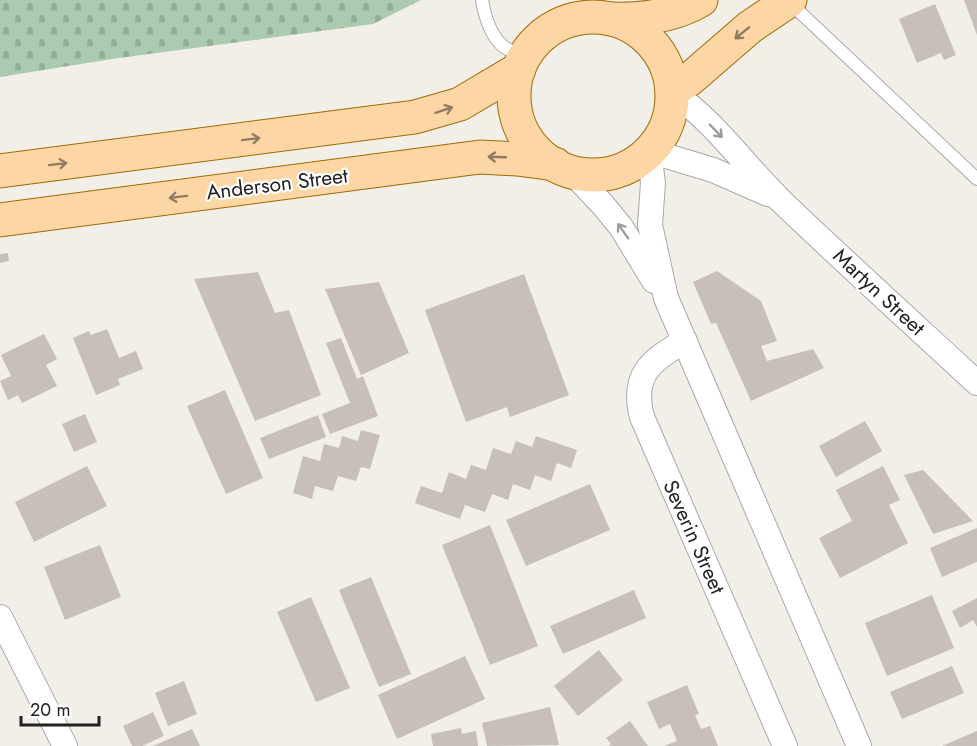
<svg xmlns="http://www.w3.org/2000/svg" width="977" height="746" font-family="Jost,sans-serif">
<defs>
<pattern id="cemetery-stones" width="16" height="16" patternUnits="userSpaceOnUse" patternTransform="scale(1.5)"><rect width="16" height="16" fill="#aacbaf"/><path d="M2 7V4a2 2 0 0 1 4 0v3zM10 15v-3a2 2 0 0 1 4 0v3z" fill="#92ae96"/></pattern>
</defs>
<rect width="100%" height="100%" fill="#f2efe9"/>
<!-- cemetery -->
<polygon fill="url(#cemetery-stones)" points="0,0 421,0 373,24 112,59 0,77"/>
<!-- building -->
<g fill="#c7bfb8">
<polygon points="964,0 977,0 977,35"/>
<polygon points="935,4 956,55 944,60 941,53 917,63 899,19"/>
<polygon points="8,253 9,261 0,263 0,254"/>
<polygon points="717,271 761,301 777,341 761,346 767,361 813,349 824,368 751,401 716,323 711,324 693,282"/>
<polygon points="258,272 275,313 289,310 321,395 255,421 194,279"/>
<polygon points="524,274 569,395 510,417 507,407 466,422 425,310"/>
<polygon points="379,282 409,353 361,375 325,289"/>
<polygon points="107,329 119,358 136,351 143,369 118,379 120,385 96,395 73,338 89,331 91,335"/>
<polygon points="44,334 57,359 46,365 57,386 22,403 18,395 8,400 0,381 11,376 1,355"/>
<polygon points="341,338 357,379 363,376 378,416 330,434 322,414 350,403 326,343"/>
<polygon points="225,390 263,478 226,494 187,406"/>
<polygon points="85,414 97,442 74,452 62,424"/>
<polygon points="318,415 326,437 269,459 260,438"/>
<polygon points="865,421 882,451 836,477 819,446"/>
<polygon points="361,430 380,435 370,469 361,467 356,481 338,476 333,491 315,486 312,499 293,493 303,456 320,461 324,444 339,448 342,436 358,441"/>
<polygon points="536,436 577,450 571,468 557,463 551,481 535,475 530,490 513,484 508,500 492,494 485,512 465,505 460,519 415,503 421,486 442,493 449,472 466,479 471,465 486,470 493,448 511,454 516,441 532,447"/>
<polygon points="87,466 107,506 34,542 15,502"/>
<polygon points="883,466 900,500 889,505 908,543 840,578 819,538 852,521 836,490"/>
<polygon points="923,470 973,521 933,534 904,475"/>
<polygon points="590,484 610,530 526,566 506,520"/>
<polygon points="490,525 538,646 490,665 442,545"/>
<polygon points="977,528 977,562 942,577 930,548"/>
<polygon points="100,545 121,597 65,620 44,567"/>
<polygon points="371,577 411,674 379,687 339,590"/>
<polygon points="634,590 646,618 563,654 550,626"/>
<polygon points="932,595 954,648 887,676 865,623"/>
<polygon points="311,597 350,688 316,702 277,612"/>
<polygon points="977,598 977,627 973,620 960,628 952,611"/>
<polygon points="599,650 623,680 578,716 554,686"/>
<polygon points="465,656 485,699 397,739 378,695"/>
<polygon points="952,666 964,693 902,719 890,692"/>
<polygon points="184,681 197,714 168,726 155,693"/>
<polygon points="687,685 699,714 695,715 701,729 710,726 718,746 664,746 677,741 670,724 659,729 647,702"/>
<polygon points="550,707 559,745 487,746 482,723"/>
<polygon points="153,712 164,736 142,746 132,746 123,726"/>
<polygon points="630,721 648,746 608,746 611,744 606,738"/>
<polygon points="461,728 462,734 476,731 478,746 433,746 431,734"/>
<polygon points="192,729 200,746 153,746"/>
<polygon points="977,731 977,746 942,746"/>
</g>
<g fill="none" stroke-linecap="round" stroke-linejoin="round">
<!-- lane casing -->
<g stroke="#a9a9a9" stroke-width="14">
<g id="lane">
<path d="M482,0C485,18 493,45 512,51C517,53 522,53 527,53"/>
<polyline points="789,2 977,179"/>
</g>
</g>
<!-- street casing -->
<g stroke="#a9a9a9" stroke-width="26">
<g id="street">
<path d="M672,92C715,122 745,166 782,202C846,263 912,323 977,383"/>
<polyline points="650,151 713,170 768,194"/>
<polyline points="649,152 653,183 650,225 666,298 859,746"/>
<polyline points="571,171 603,205 621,227 654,281"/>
<path d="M685,341C651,360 631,375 642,417L785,746"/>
<polyline points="0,617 65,746"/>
</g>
</g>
<!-- primary casing -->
<g stroke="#a06b00" stroke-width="35">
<g id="primary">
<circle cx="593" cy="96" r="79"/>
<path d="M612,19C643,20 674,16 701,0"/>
<polyline points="672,91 690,79 750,27 790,0"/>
<polyline points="0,171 415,117 460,104 519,69"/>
<polyline points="0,220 480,157 517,159 555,164"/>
</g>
</g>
<!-- lane -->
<use href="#lane" stroke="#fff" stroke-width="12"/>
<!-- street -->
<use href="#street" stroke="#fff" stroke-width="24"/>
<!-- primary -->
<use href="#primary" stroke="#fcd6a4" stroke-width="33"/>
</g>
<!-- one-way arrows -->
<defs><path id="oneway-shaft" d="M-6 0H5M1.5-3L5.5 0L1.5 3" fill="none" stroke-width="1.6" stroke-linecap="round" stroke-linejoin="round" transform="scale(1.5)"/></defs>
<g stroke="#8f7c63">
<use href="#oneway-shaft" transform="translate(742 33) rotate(141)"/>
<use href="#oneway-shaft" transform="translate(444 110) rotate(-18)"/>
<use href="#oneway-shaft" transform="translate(251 139) rotate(-7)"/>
<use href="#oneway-shaft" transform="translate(497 157) rotate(-178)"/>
<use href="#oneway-shaft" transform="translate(58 164) rotate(-7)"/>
<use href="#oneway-shaft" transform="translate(178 197) rotate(173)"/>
</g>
<g stroke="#9c9c9c">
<use href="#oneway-shaft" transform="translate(716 131) rotate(46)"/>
<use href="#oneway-shaft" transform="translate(623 231) rotate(-125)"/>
</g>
<g text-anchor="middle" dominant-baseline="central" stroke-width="4.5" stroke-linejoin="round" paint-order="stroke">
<!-- street labels -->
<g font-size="21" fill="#222" stroke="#fff">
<text transform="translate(277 184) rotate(-7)">Anderson Street</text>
<text transform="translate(879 292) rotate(43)">Martyn Street</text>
<text transform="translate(694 537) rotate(66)">Severin Street</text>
</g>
</g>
<!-- scale -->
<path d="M21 716v9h78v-9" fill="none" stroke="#222222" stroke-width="3"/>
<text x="30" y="716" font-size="18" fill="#222222" stroke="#ffffff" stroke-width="4.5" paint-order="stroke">20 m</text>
</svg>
